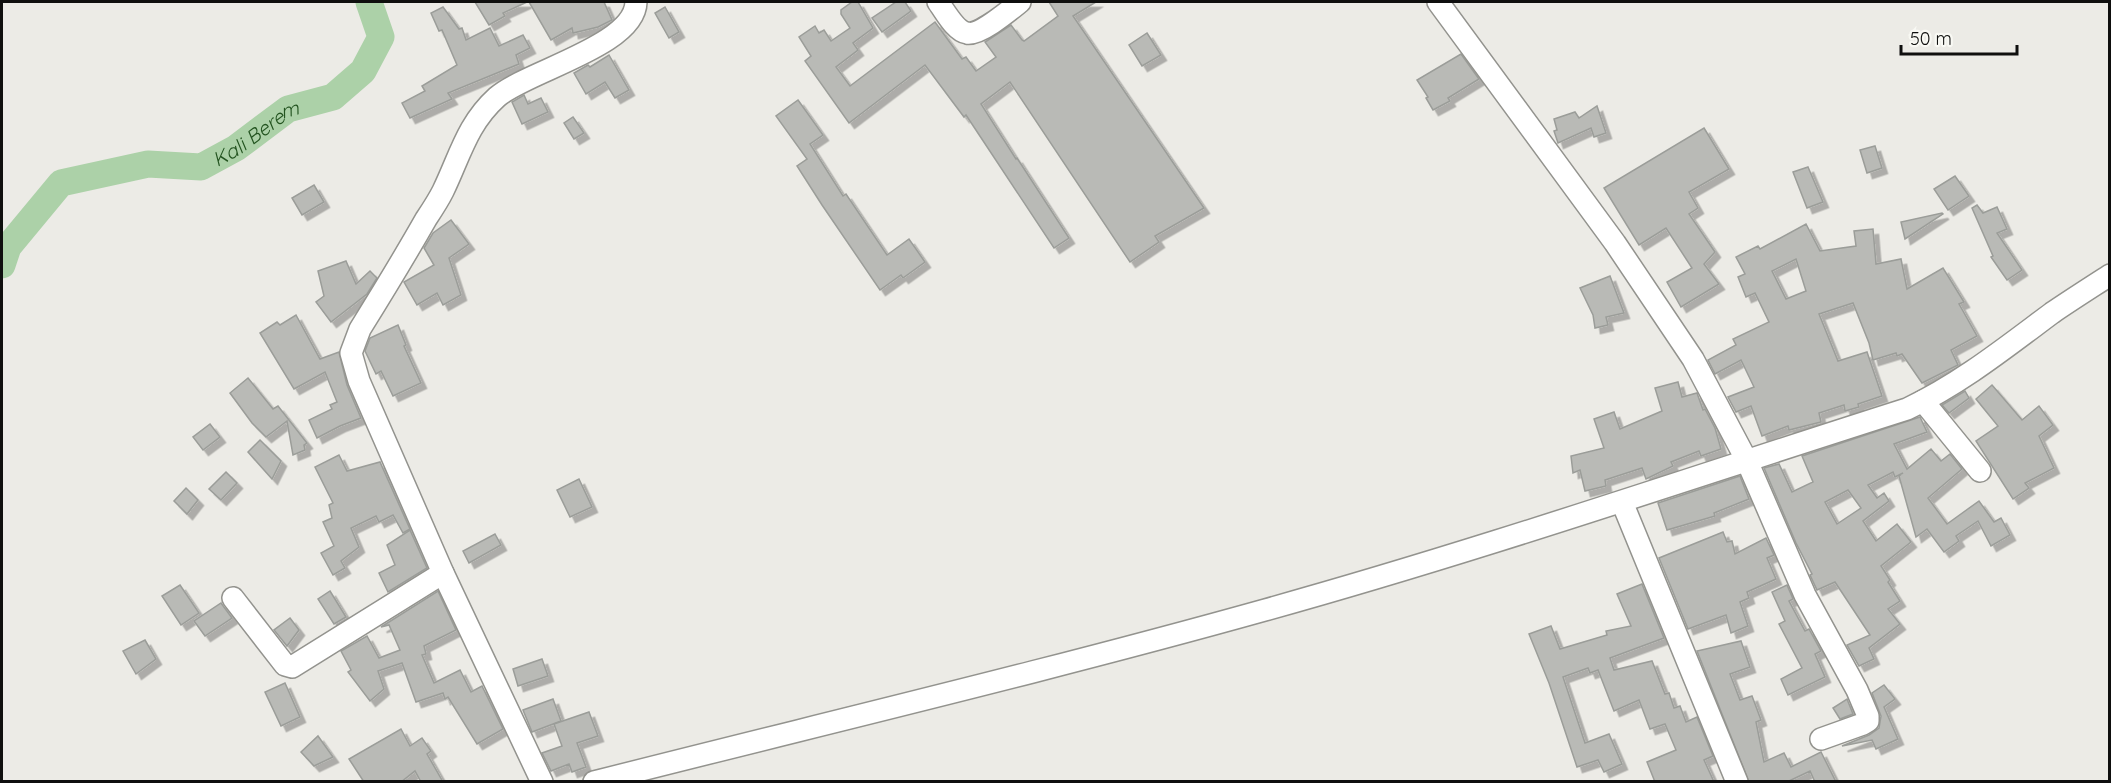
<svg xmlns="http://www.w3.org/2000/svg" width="2111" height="783" font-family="Quicksand,sans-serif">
<defs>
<filter id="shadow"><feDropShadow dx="5.5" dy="5.5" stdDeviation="0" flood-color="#0004"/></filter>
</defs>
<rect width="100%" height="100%" fill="#ecebe6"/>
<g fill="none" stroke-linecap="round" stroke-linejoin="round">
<!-- river -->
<path stroke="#acd1a8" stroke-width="27" id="s1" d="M2,265L8,247L61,183L148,164L201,167L236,148L288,109L333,97L363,71L381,37L369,2"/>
</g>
<!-- building -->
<g fill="#b9bab6" stroke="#9b9d99" stroke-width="1.5" fill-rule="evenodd" filter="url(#shadow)">
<polygon points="475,2 527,2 503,13 505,16 489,25"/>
<polygon points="529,2 604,2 612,20 598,27 573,33 572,28 551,40"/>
<polygon points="852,2 858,2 873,28 853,43 858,50 836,67 850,86 935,22 962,59 966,57 976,71 996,57 985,42 1011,25 1022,40 1024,41 1058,16 1049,2 1096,2 1073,16 1204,208 1155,236 1159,242 1130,262 1010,82 981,104 1016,159 1017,158 1069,238 1054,248 966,115 964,117 925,65 849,123 805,61 811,56 799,37 815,26 819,33 824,30 831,41 850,28 841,14 841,10"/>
<polygon points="896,2 905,2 911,11 882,32 872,18"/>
<polygon points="443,7 459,29 462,28 466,40 490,28 499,46 523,35 530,48 516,55 519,64 448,93 452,99 410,118 402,103 425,91 422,86 457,65 442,30 439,31 431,13"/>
<polygon points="665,7 679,32 669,38 655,13"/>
<polygon points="1147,33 1161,55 1142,66 1129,45"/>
<polygon points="1461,54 1479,79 1448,98 1450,101 1433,110 1426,98 1428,97 1417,80"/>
<polygon points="609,55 629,90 615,98 605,82 586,94 574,73 588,65 590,67"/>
<polygon points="524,95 528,104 541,98 548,112 522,124 512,102"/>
<polygon points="798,100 823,135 810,144 843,196 846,194 887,255 909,239 925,262 903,278 901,275 880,290 822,205 797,166 807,159 776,116"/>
<polygon points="1597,106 1606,133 1594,137 1591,128 1558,143 1554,131 1557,130 1554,119 1575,112 1579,118"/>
<polygon points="573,117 584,133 574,139 564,123"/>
<polygon points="1704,128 1729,169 1689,192 1698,208 1689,214 1715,252 1704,264 1719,284 1681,307 1667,282 1692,268 1666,228 1639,245 1604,188"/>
<polygon points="1875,146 1882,168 1867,173 1860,150"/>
<polygon points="1808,167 1823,202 1807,208 1793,172"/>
<polygon points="1955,176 1969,196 1948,210 1934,189"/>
<polygon points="314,185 324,202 302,215 292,198"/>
<polygon points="1977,205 1983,213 1997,207 2007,229 1997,233 2022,270 2007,280 1991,257 1993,256 1972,208"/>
<polygon points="1942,213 1943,214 1905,239 1901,222"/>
<polygon points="451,220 469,244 449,258 461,295 443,305 437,293 417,305 404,282 434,265 424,248 433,233"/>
<path d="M1806,224L1820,251L1856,246L1854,231L1873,229L1876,264L1901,259L1907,289L1943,268L1964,302L1959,304L1977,336L1951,350L1958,365L1922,383L1902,354L1897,356L1896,353L1873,360L1869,343L1853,303L1819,314L1838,361L1867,352L1882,396L1858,404L1859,407L1845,411L1844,405L1819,413L1821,422L1789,430L1788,426L1762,436L1751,406L1736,412L1729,399L1728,397L1754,387L1741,360L1715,374L1708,360L1736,345L1733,339L1769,322L1755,293L1746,297L1738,277L1745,274L1736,257L1758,246L1760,249ZM1796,259L1806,291L1786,299L1772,271Z"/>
<polygon points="346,261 356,284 370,271 377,278 367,294 331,322 316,302 324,296 318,271"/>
<polygon points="1610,276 1624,313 1606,317 1608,325 1595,328 1593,315 1580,288"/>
<polygon points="296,315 320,359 339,352 347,385 361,418 340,426 317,438 309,420 332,409 330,405 337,402 325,372 294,389 260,333 277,322 280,325"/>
<polygon points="398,325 406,345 404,346 421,383 393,396 381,371 376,374 365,351 370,338"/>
<polygon points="248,378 273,409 278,406 307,443 304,445 305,450 293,455 287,421 266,437 252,423 230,393"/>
<polygon points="1678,382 1682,397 1697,393 1703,410 1705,409 1715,428 1721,449 1701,456 1699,451 1671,462 1673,466 1646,479 1642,468 1605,480 1606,486 1585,491 1580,470 1573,473 1571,456 1604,448 1594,419 1614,412 1620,429 1662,411 1655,388"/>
<polygon points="1992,385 2022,420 2039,406 2053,425 2039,436 2054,468 2025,483 2029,488 2013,499 1976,441 1998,426 1976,399"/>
<polygon points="1965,391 1969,398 1949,413 1942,405"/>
<path d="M1920,417L1927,432L1894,444L1907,469L1931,449L1941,461L1950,454L1962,469L1928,498L1947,524L1979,501L1994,522L2001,518L2010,535L1991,546L1978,521L1956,536L1959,541L1944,552L1927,529L1916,537L1899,476L1903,473L1895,477L1893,472L1868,485L1877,498L1884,493L1889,501L1863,521L1876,541L1897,524L1911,542L1881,566L1890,580L1888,582L1900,601L1888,609L1900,624L1869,648L1874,659L1859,666L1847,645L1870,635L1835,582L1817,590L1810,575L1812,574L1796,543L1764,468L1779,464L1792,492L1813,482L1802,456ZM1848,490L1861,508L1837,524L1825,502Z"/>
<polygon points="210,424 220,437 203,450 193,437"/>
<polygon points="260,440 281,461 272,479 248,452"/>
<polygon points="339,455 347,471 380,462 410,529 403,533 393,515 379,522 376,516 351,528 359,547 341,561 345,568 333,575 321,553 334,546 323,522 332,518 329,505 333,503 315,467"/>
<polygon points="226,472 237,483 221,500 209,489"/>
<polygon points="1740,476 1749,499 1714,513 1715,516 1667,530 1658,503"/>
<polygon points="579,479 592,507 570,517 557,490"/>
<polygon points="186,488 198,500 187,514 174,501"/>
<polygon points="410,530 427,568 388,592 379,573 395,565 387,545"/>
<polygon points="1723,532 1727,542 1732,541 1735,554 1766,538 1774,555 1767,558 1776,579 1747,592 1749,598 1740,602 1748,626 1731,633 1726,615 1688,629 1659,558"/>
<polygon points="495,534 501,545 469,563 463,551"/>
<polygon points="1642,584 1664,638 1610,658 1614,670 1652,661 1665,694 1669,693 1674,708 1680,706 1686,722 1697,717 1713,756 1704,760 1714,782 1655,782 1647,762 1676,750 1665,724 1650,729 1639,700 1614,711 1598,670 1590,673 1588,668 1563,677 1585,743 1609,734 1622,764 1604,772 1598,760 1577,767 1549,683 1529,634 1551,626 1560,649 1607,635 1606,631 1631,626 1617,594"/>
<polygon points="180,585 199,613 181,625 162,596"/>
<polygon points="1787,585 1793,599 1789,601 1805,631 1809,629 1821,651 1815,654 1825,677 1788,695 1781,679 1802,668 1779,624 1785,621 1772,592"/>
<polygon points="330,591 346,617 334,624 318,599"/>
<polygon points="438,591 456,630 424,646 426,654 422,655 434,683 460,670 471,692 482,686 503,729 477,744 448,697 445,699 443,693 416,702 402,663 378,671 384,689 370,701 348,672 351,670 341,651 367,636 379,658 400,650 389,625 381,627"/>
<polygon points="221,603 232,618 205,636 194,621"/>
<polygon points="290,618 299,630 287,646 274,630"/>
<polygon points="145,640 156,659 136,674 123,651"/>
<polygon points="1741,641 1750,667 1730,674 1740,700 1752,696 1761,720 1756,722 1764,762 1784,753 1791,767 1821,752 1836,782 1815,782 1810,771 1787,782 1749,782 1697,651"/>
<polygon points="542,659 548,676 518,686 513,669"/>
<polygon points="285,683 300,717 281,726 265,692"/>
<polygon points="1884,685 1895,699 1884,707 1898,739 1876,749 1872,740 1842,746 1869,735 1879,728 1881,716 1872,693"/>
<polygon points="553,699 561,721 532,732 523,710"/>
<polygon points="1847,699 1853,714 1840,719 1833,708"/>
<polygon points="589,712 598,736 577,743 586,767 572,772 569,764 551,771 542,753 562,746 554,724"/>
<polygon points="401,729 410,746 422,738 431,751 427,754 443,782 421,782 415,771 401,782 364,782 349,759"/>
<polygon points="318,736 333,757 314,766 301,752"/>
</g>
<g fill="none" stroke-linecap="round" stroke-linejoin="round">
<!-- minor casing -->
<g stroke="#93938e" stroke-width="24">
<g id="minor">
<path d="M938,2C945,11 955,31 967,33C979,36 1010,10 1020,2"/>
<polyline points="1438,2 1615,243 1693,359 1747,461 1805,595 1857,690 1868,716 1868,721 1863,724 1821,739"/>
<polyline points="1923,401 1980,471"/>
<polyline points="1622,502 1737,782"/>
<polyline points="233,598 285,665 292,667 443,573"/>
<path d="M542,782L443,573L359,381L351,353L360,329C383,292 405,256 426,219C432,210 438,201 443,191C460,156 467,124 497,97C527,71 635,46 636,2"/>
<path d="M594,782C818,725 1043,672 1265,610C1481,550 1693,477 1907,409C1960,384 2005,348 2052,313C2071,300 2090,288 2110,275"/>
</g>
</g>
<!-- minor -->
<use href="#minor" stroke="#fff" stroke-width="21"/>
</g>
<g text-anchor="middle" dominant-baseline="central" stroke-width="4.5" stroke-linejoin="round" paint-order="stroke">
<!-- water labels -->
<g font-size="20" font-style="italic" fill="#235420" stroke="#f9f9f4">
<text stroke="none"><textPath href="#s1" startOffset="309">Kali Berem</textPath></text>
</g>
</g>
<!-- border -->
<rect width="2111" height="783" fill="none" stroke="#0f0f0e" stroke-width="6"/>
<!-- scale -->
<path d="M1901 45v9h116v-9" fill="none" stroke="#0f0f0e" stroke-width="3"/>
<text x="1910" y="45" font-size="18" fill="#0f0f0e" stroke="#f9f9f4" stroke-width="4.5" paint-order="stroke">50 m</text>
</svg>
